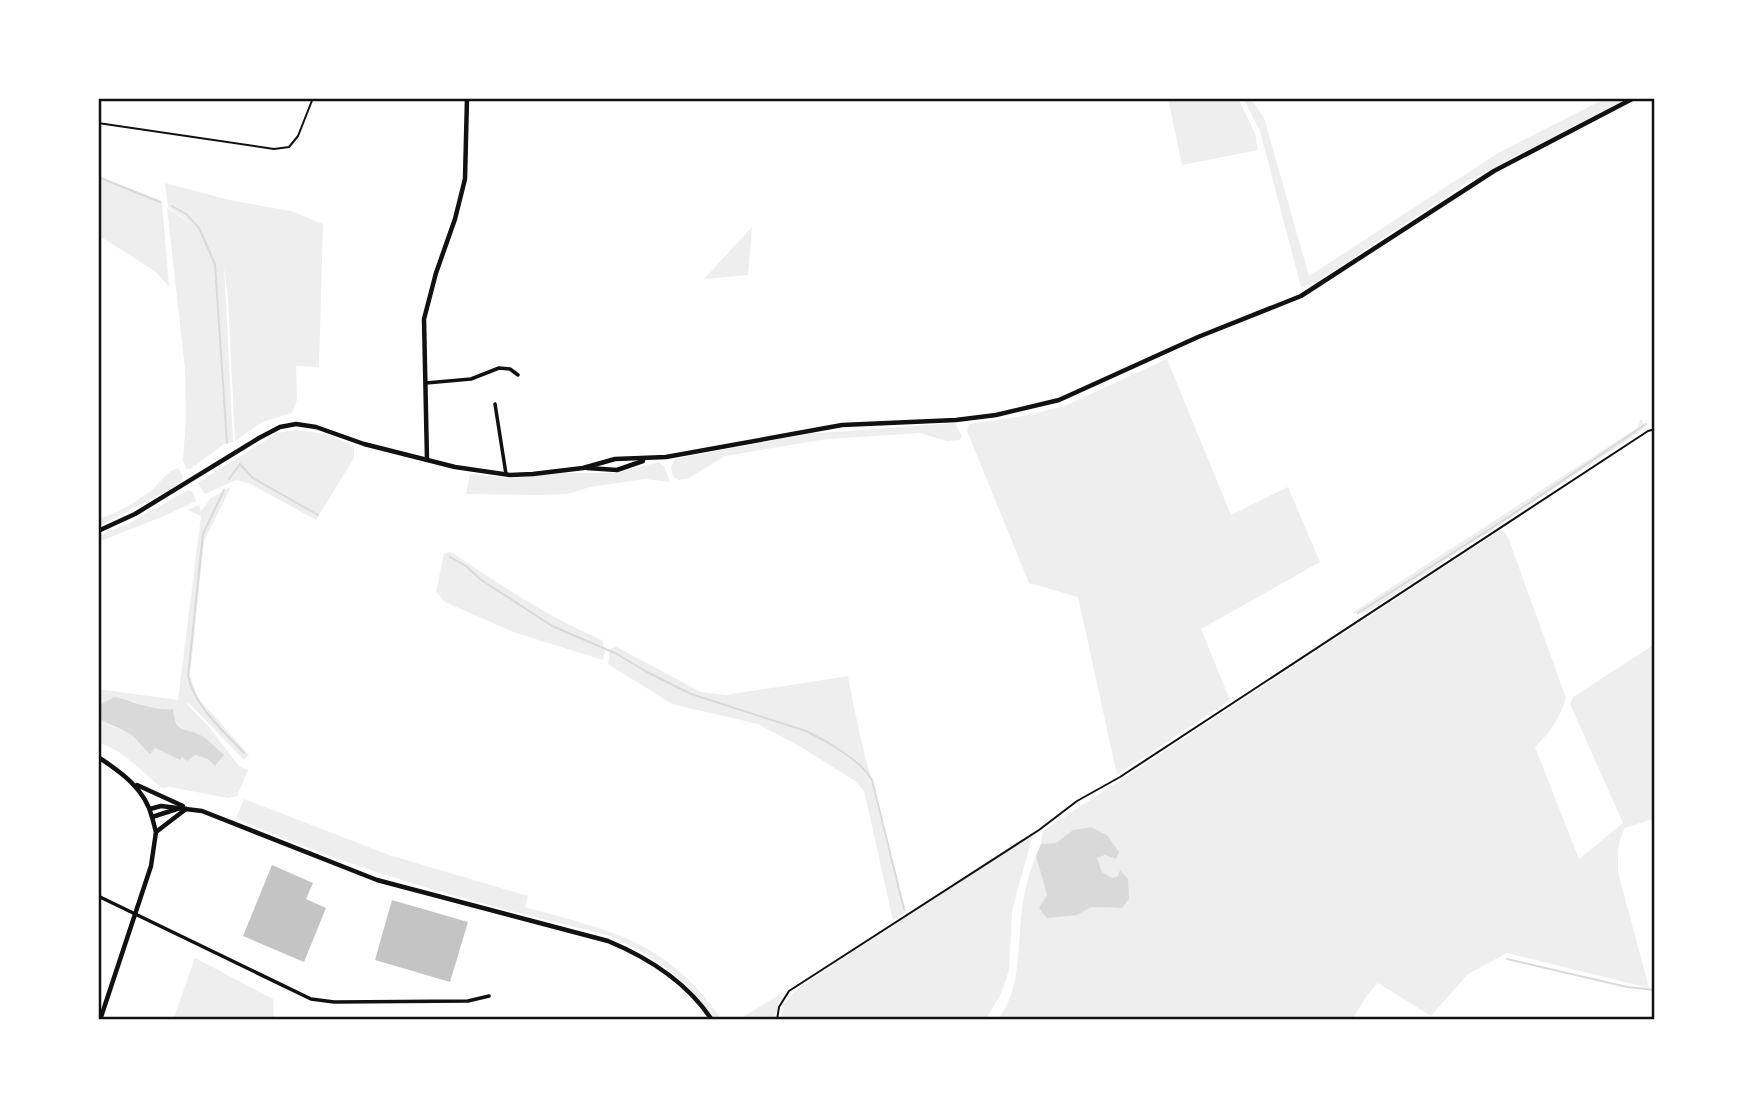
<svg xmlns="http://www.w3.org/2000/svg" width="1753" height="1118" font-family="Karla,sans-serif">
<rect width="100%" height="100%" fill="#fff"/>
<!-- green -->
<g fill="#eee">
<polygon points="1168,98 1238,98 1255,133 1258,150 1182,165"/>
<polygon points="1243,98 1250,98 1264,118 1309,276 1498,153 1606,98 1628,98 1472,179 1317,282 1301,287 1260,131"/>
<polygon points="98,176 162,201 169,287 156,272 98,235"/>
<polygon points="165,183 229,200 291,211 323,224 319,367 296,366 297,400 292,413 262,422 235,441 228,299 224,265 233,442 224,444 192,468 186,469 183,461 186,418 185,369 167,208 195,226 168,207"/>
<polygon points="752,227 748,275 704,279"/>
<polygon points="1167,359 1231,515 1288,487 1320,562 1201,629 1230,700 1117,775 1078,597 1029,583 967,431 969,424 1030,415 1067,405"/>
<polygon points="1641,419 1645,426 1640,432 1366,613 1352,613 1637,428"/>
<polygon points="955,423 962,436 960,440 947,441 920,433 827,439 725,456 689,478 679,480 673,477 671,467 675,459 806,434"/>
<path d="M296,430C317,432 337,436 354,447V458L316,520L249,483L236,480L205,494L197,483L277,433Z"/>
<polygon points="659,462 665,468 670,482 645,479 590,487 567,494 538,495 466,494 470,474 510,478 565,473 616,473"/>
<path d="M178,468L183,476L181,482L174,487L98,527V519C117,513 137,502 153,489C161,482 167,471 178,468Z"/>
<path d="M231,487L204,541L190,675L197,697L249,755L244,760L189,703L187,704L209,727L239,766L248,770L237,796L228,798L170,787L162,788C141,772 125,750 98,743V712C103,730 124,726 135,737C141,743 143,749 150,754L155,747L180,760L182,757L195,755L208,759L202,737C183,730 176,732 173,709L151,710L136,702L114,697L98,706V689L178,700L201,516L188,510L199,505L201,511L211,498Z"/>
<polygon points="188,490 193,492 196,501 164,516 98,542 98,536 128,524"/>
<path d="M1499,531H1503L1508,537L1566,698C1560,718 1550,733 1535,747L1579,859L1623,823L1570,704L1573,697L1655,644V818L1625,828C1617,842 1618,856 1618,872L1649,988L1507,953L1468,974L1431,1016L1378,983C1366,994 1361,1007 1351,1020H997C1022,991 1017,945 1022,909C1024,891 1029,873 1036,856L1047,895L1077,915L1092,907L1122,908L1129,899L1127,879L1121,871L1118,876L1112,878L1102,872L1097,858L1105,855L1107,835L1091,827L1073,830L1056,843L1041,844L1043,831Z"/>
<path d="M451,552C501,585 546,616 602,640L605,651L603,660L516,633L445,602L436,592L444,553Z"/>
<path d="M615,646L701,692L726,695L848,676C862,755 886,833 906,912L893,920L864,791L855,781L801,747L758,724L672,704L608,664L610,650Z"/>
<path d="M244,799L389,855L528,896L525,907C612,931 668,941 722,1020H716C685,979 655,955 607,935C480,904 355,872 236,818Z"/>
<polygon points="1033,834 1012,911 1009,970 1001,994 985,1020 780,1020 783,1004 800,987"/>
<polygon points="195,958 273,999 274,1020 173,1020"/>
<polygon points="782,993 774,1020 738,1020"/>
</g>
<!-- water -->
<g fill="#d9d9d9">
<path d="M114,697C136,701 150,711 173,709C176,735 183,726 202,736C210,741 217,749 224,755L215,766L208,759L195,755L187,761L182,757L180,760L155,748L150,754C142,748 138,739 130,734C120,727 109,726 99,718L98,706Z"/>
<polygon points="1091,827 1107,835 1119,852 1116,859 1105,855 1097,858 1102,872 1112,878 1118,876 1120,870 1128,879 1129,899 1122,908 1092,907 1077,915 1047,918 1039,908 1047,895 1036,856 1041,844 1056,843 1073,830"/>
</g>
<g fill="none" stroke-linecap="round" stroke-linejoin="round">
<!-- stream -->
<g stroke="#d9d9d9" stroke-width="2">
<polyline points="98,177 160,202"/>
<polyline points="172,206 186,214 199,228 215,264 227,443"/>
<polyline points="229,479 240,464 253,478 318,515"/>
<path d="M224,490L203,534L188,676C195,707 223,730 244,753"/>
<path d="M450,557L466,566L480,579L552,626L615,653L647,672L691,694L806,731C825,740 862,761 872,780L904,909"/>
<polyline points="1358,613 1501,522 1646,424"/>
<polyline points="1507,959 1627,987 1655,990"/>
</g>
</g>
<!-- building -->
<g fill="#c4c4c4">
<polygon points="272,865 313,883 306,899 326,908 304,962 243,936"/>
<polygon points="392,900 468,922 450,982 375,960"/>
</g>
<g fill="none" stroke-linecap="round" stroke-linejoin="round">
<!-- path -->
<g stroke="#111" stroke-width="2">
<polyline points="98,123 274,149 289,147 298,136 313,98"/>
<polyline points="777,1020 779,1007 789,991 1039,830 1077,801 1120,777 1648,431 1655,429"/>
</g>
<!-- minor -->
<g stroke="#111" stroke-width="3.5">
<polyline points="426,383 471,379 499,368 510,369 518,375"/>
<polyline points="495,404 506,474"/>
<polyline points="98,896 311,999 334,1002 468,1001 489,996"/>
</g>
<!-- tertiary -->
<g stroke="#111" stroke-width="4.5">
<polyline points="427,460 424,319 436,273 455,219 465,179 467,98"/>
<polyline points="587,468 617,470 643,461"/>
<polyline points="98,531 135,514 259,438 280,427 296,424 316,427 364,444 455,467 510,475 533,474 583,468 615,459 666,457 842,425 956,420 996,415 1059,400 1198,337 1301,296 1494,171 1634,98"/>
<polyline points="100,1020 151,866 156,832 152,817"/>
</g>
<!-- secondary -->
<g stroke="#111" stroke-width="4.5">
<path d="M98,757C121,772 145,789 152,817L180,808"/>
<polyline points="137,785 183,806"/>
<path d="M150,809L161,806L202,811L377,880L608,941C649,958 687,982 712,1020"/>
<polyline points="156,832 186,809"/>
</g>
</g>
<!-- border -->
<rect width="1753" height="1118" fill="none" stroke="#ffffff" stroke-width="200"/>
<rect x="100" y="100" width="1553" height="918" fill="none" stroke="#111" stroke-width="2.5"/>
</svg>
